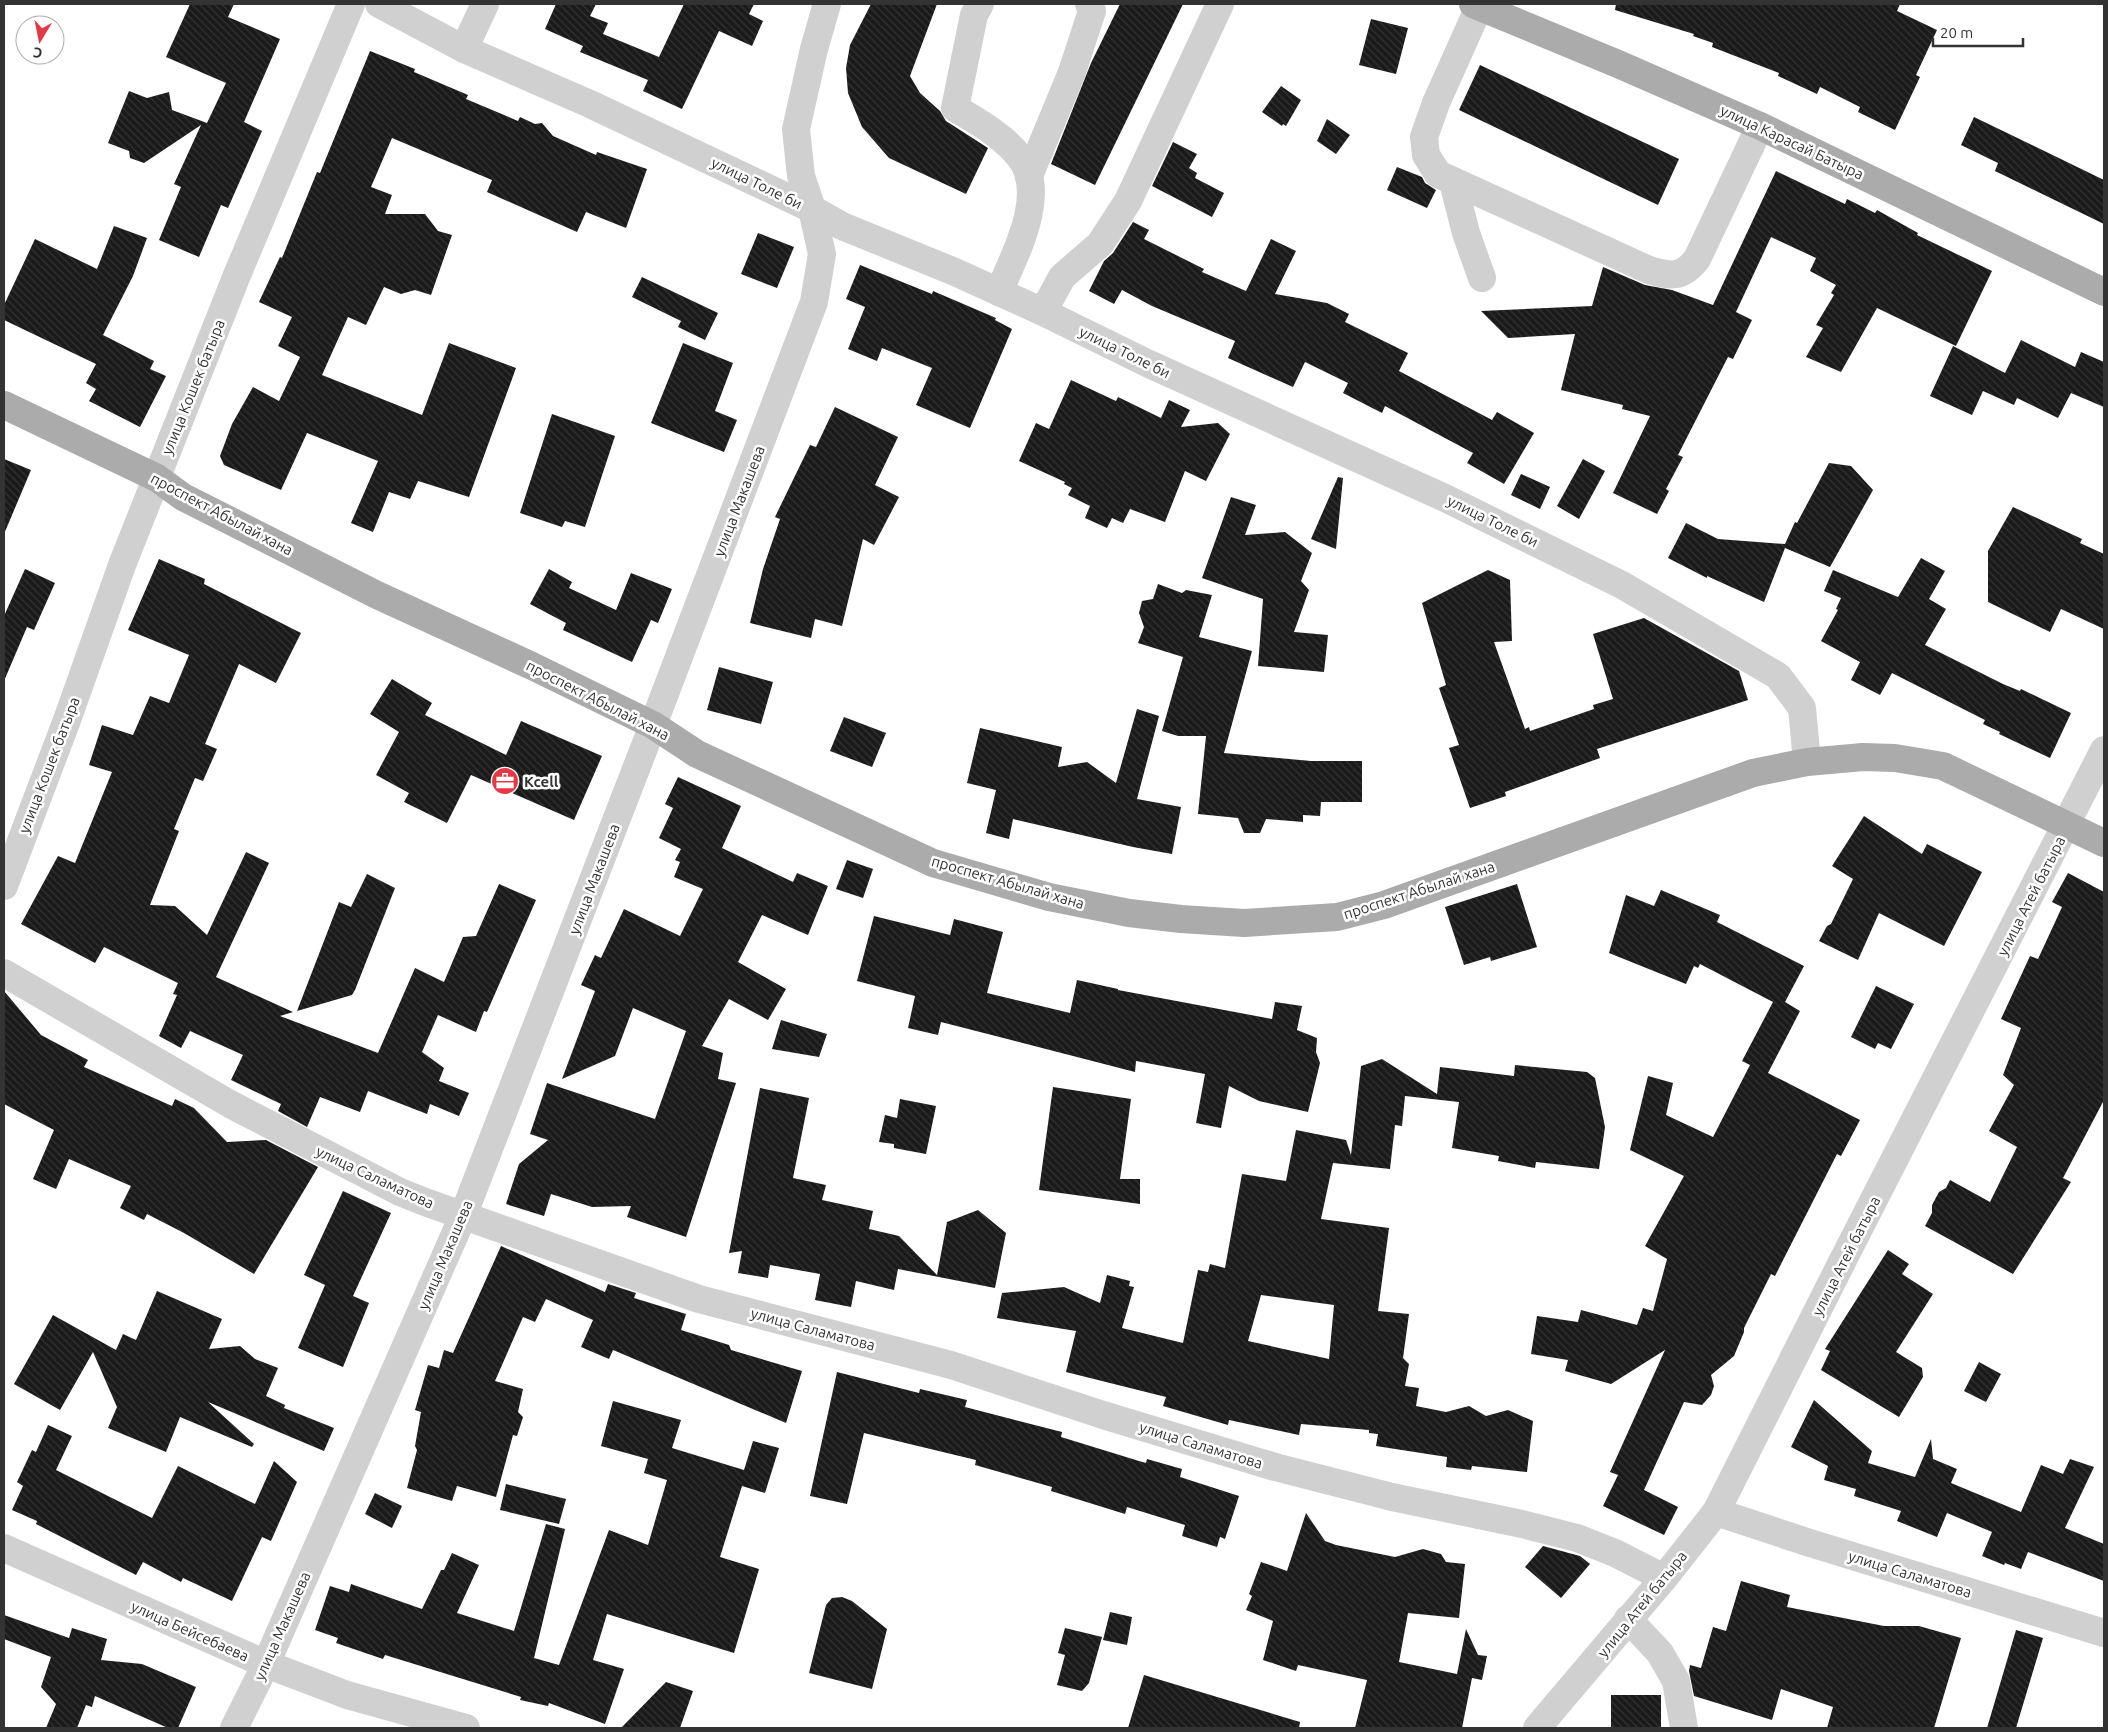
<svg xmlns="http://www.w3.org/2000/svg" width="2108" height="1732" font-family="Ubuntu,sans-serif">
<defs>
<pattern id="building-back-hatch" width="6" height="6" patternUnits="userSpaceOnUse" patternTransform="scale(1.25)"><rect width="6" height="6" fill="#1a1a1a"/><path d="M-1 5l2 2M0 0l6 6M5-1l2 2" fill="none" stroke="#333"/></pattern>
</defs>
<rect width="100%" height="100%" fill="#fff"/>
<!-- building -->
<g fill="url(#building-back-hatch)" fill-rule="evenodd">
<polygon points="190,4 234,4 228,17 280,39 244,122 262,131 228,208 221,205 199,257 159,240 181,187 174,184 201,125 144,163 130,158 129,151 108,143 129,91 147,98 169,92 172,110 207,123 226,83 166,57"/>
<polygon points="556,4 596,4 590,16 608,23 603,34 659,57 684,4 754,4 749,14 763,21 752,46 719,31 682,109 643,91 648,80 580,52 583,46 545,29"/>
<polygon points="871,4 937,4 910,76 920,93 940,111 946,121 988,148 966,194 889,158 862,127 848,93 846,68 850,45"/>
<polygon points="1120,4 1183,4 1095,185 1051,164 1091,63"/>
<polygon points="1616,4 1900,4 1897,11 1937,30 1916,75 1920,77 1895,130 1858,112 1860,107 1820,87 1817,94 1778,76 1779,73 1712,47 1713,43 1693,36 1694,34 1615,10"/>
<polygon points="1371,19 1408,28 1396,74 1359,65"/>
<polygon points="370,51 415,69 414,72 468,95 466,99 518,121 520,117 535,124 542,123 553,136 596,155 597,152 647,169 626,228 586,212 577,232 487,192 492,180 392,138 371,187 392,195 385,214 425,214 438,231 452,235 431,295 415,290 401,294 384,287 366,325 348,317 322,375 422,415 449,343 516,368 469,497 418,481 410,499 389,492 373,532 351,523 378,461 307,433 281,490 224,465 220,456 232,424 253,387 279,401 300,357 278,346 292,317 259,302 280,257 282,258 317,172 320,173"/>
<polygon points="1480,65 1679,159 1658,205 1459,110"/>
<polygon points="1281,86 1301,100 1286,126 1283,124 1282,126 1262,112"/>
<polygon points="1974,117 2104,180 2104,224 1995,171 1998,163 1961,145"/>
<polygon points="1327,119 1350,135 1336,154 1317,141"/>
<polygon points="1173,142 1197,154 1189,168 1197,173 1195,178 1224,193 1212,217 1152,186"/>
<polygon points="1397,167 1422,177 1425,183 1436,190 1427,208 1387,190"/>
<polygon points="1776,171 1845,204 1847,199 1875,213 1877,210 1918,233 1917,235 1992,271 1956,346 1877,308 1841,372 1806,357 1823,328 1816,325 1834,295 1831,293 1836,285 1810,271 1816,258 1771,237 1736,312 1752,320 1733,359 1728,357 1678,455 1683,457 1666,489 1669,491 1657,514 1613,493 1650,416 1622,409 1623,405 1561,390 1575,334 1508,338 1481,311 1592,306 1603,267 1645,285 1672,290 1713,305"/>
<polygon points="1133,222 1149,230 1144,239 1204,269 1202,272 1246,291 1271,239 1296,251 1275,294 1327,303 1349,314 1345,322 1408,353 1399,371 1492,420 1497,412 1534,433 1504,484 1467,463 1473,453 1385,406 1382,413 1343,393 1348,383 1305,362 1293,387 1228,358 1235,341 1152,306 1122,290 1114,304 1089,291 1104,261 1113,253"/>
<polygon points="114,226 147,238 133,276 103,335 154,361 150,369 166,376 140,427 89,401 96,389 86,383 96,364 4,320 4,305 35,239 97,269"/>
<polygon points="758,233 794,247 777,288 741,274"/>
<polygon points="860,265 932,294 933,291 996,318 995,320 1012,329 970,428 916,405 932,368 882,348 877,361 848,349 865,307 846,299"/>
<polygon points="642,277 718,313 705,340 678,327 681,321 632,297"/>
<polygon points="2021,340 2075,367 2081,352 2104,362 2104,407 2071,393 2058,418 2017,398 2014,405 1983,391 1972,415 1930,396 1953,346 2005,373"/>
<polygon points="683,343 733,363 715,411 737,420 724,452 651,423"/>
<polygon points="1071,380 1116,401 1118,397 1161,418 1169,400 1190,410 1181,427 1218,423 1230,434 1206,481 1185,471 1165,522 1130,509 1123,523 1112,518 1107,528 1085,518 1090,506 1068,495 1072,488 1064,484 1065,482 1019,461 1036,423 1049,429"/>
<polygon points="835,407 898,437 875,485 899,497 874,545 863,539 842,626 815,619 811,638 750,623 763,569 780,519 775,517 810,445 816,447"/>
<polygon points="552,414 615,436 585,527 565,521 562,527 520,513"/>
<polygon points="4,459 31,470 4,534"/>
<polygon points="1583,459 1605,471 1579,519 1557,506"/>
<polygon points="1829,463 1851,466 1873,490 1830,567 1785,548 1764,602 1707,576 1707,578 1668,558 1686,523 1718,539 1785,544 1795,522 1797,523"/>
<polygon points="1521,474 1550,487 1540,509 1511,495"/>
<polygon points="1338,477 1343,478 1336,549 1311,539"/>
<polygon points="1231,497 1256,505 1245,535 1285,532 1312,553 1301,581 1309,590 1294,632 1328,635 1324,672 1258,666 1263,599 1202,578"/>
<polygon points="2013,507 2082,539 2080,543 2104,554 2104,629 2061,609 2050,632 1988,602 1988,551"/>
<polygon points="1921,558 1945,571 1929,599 1946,609 1925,645 2003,684 2020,691 2021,689 2071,713 2050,758 1999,734 2000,732 1983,724 1985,720 1892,673 1880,695 1851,680 1860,662 1821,641 1838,610 1836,609 1841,598 1824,591 1833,570 1898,597"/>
<polygon points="159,559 205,579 204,584 301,633 276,683 239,664 205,744 217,749 203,781 195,778 174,829 179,831 150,905 175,906 207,935 246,852 269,863 216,977 293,1012 280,1016 378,1053 415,968 444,982 463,937 476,936 499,884 536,900 487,1012 484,1011 476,1032 438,1015 422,1052 444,1068 439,1081 469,1093 459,1116 430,1104 427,1114 368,1091 360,1112 320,1097 307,1127 278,1111 281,1104 231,1080 243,1055 190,1031 181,1048 159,1036 177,995 173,994 178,983 104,947 95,963 21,924 58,856 75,863 112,772 89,765 102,725 133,735 150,696 169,703 189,655 128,630"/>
<polygon points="25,569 55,583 34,630 27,627 4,681 4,616"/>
<polygon points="549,569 572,582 569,588 616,610 631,573 672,589 658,623 651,620 632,662 563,630 566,623 530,604"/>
<polygon points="1488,570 1510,580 1512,641 1494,642 1525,729 1529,727 1530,731 1594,709 1593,705 1613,699 1593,634 1644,618 1739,671 1748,700 1597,749 1600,758 1505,792 1506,796 1470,808 1449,748 1459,745 1439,688 1446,685 1422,603"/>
<polygon points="1158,584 1182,593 1186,590 1212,595 1199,637 1252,651 1224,753 1311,761 1362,761 1362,802 1321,802 1320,816 1303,815 1303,822 1266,819 1260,833 1244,833 1238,818 1198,814 1206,736 1178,736 1162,731 1183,657 1138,643 1144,627 1139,613 1142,601 1153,599"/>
<polygon points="719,667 773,682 761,724 707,710"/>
<polygon points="392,679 432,703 425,715 506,755 521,721 602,756 574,820 471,775 447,823 404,802 409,793 376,775 399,732 370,714"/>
<polygon points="1137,709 1159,716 1137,799 1181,807 1172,854 1133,847 1013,819 1009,839 986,833 996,790 967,783 980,728 1062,747 1058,767 1087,762 1116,783"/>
<polygon points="844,717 886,733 872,767 830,751"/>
<polygon points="678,777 741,806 722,848 793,882 797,873 828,886 808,935 762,915 738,962 786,989 768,1020 729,999 702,1046 723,1053 718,1079 736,1083 686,1237 627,1217 631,1206 592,1207 551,1194 544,1216 506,1204 519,1164 548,1140 530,1134 547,1083 655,1119 686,1031 633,1008 615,1056 562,1079 595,991 581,985 595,955 601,958 624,909 680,936 703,889 674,877 680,862 675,860 681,849 659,838 673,808 665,804"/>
<polygon points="1864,816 1922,854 1927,844 1982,872 1944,946 1879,913 1858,960 1819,941 1827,926 1831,924 1853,879 1832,866"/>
<polygon points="847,860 873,869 863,898 836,889"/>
<polygon points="2068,873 2104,892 2104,1100 2063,1178 2071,1182 2013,1274 1925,1226 1932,1213 1932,1205 1939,1192 1946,1188 1950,1180 1990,1202 2017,1147 1989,1131 2014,1085 2003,1075 2021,1028 2001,1019 2030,956 2038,959 2062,907 2052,902"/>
<polygon points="367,874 395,888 355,990 352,995 297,1011 339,902 351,907"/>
<polygon points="1517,884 1537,947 1491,961 1490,957 1464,965 1445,907"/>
<polygon points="1661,890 1720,915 1717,922 1804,966 1785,1002 1800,1011 1768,1073 1860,1120 1841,1156 1837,1154 1775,1276 1771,1274 1744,1328 1744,1332 1734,1356 1711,1375 1714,1386 1711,1395 1702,1405 1684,1402 1644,1490 1678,1507 1664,1535 1603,1506 1618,1475 1610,1472 1665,1350 1611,1384 1565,1371 1568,1360 1531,1354 1537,1316 1578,1322 1581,1310 1637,1325 1643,1308 1653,1311 1667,1259 1645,1246 1684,1176 1630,1150 1648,1076 1673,1083 1666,1115 1713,1137 1750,1065 1742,1061 1773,1002 1700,964 1698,968 1694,966 1686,984 1609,953 1626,895 1654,906"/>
<polygon points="874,916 950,935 954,919 1003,932 987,993 1070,1013 1077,980 1118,989 1118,990 1272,1019 1275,1002 1302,1006 1297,1030 1317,1038 1316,1052 1320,1063 1308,1112 1259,1101 1229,1086 1221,1128 1196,1123 1205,1074 1136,1061 1135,1072 941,1022 938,1035 908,1028 915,996 857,981"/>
<polygon points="1876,986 1914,1004 1891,1049 1878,1043 1875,1049 1851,1037"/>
<polygon points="4,991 41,1035 88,1060 84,1067 172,1106 175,1099 194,1108 227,1142 266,1140 318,1167 254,1274 184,1233 147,1214 144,1220 120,1208 131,1186 69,1159 56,1189 33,1179 54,1130 4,1104"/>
<polygon points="781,1020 827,1034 819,1057 772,1049"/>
<path d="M1382,1059L1437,1094L1440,1067L1514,1076L1515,1065L1587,1072L1595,1078L1605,1127L1599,1169L1536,1162L1535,1168L1498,1161L1499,1156L1452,1148L1459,1102L1405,1096L1402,1126L1395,1125L1390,1169L1333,1163L1321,1219L1389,1228L1378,1311L1409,1314L1403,1358L1409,1364L1405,1386L1419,1388L1416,1406L1446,1412L1469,1406L1486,1416L1508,1410L1533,1421L1527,1472L1472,1466L1471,1470L1446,1467L1447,1457L1376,1446L1378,1434L1369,1433V1430L1301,1424L1299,1435L1229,1420L1228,1425L1163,1406L1166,1397L1066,1372L1076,1331L997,1318L1002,1293L1064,1287L1100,1303L1107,1275L1130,1281L1129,1286L1134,1287L1122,1328L1183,1343L1198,1270L1208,1272L1210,1264L1225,1268L1242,1174L1286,1181L1296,1130L1346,1140L1351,1155L1361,1066ZM1261,1295L1334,1305L1329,1359L1248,1341Z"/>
<polygon points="1053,1087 1131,1099 1120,1179 1140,1179 1140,1204 1039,1190"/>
<polygon points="760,1088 809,1098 793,1178 826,1185 822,1200 873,1211 869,1229 899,1236 937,1275 947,1222 978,1210 1006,1233 995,1288 898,1269 894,1290 856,1281 851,1307 815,1300 820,1274 770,1265 768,1278 738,1273 742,1251 729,1253"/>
<polygon points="900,1099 936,1106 926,1154 894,1148 894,1144 879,1142 885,1115 897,1118"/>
<polygon points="343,1191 391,1213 353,1296 369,1303 343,1367 298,1348 325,1285 304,1275"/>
<polygon points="501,1246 605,1292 608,1284 636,1293 634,1298 686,1314 681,1330 729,1345 731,1350 802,1371 786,1423 613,1350 609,1359 581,1347 593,1320 546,1299 535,1322 523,1317 495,1381 523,1389 518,1412 523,1417 517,1436 513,1435 496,1497 457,1486 452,1501 407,1488 417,1450 415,1446 421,1412 415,1410 428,1365 439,1368 444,1350 453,1353"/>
<polygon points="1888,1250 1909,1264 1902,1274 1933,1294 1896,1352 1922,1368 1923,1377 1899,1417 1821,1370 1830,1351 1825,1349"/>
<polygon points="157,1291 222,1319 209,1349 240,1346 255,1359 278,1368 266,1396 285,1405 284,1408 334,1428 324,1451 208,1402 254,1444 252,1447 180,1417 166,1452 108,1428 117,1407 93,1352 60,1410 14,1384 53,1315 116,1350 123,1334 136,1340"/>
<polygon points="1979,1362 2001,1374 1986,1402 1964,1391"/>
<polygon points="837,1372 919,1393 920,1389 967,1400 965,1407 1062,1432 1061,1437 1139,1461 1146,1463 1147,1459 1182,1469 1180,1477 1239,1496 1225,1539 1220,1537 1217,1547 1182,1536 1185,1525 1127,1507 1125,1514 1051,1491 1052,1487 975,1465 976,1460 864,1433 847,1504 810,1496"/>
<polygon points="1814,1400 1872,1451 1868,1463 1915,1477 1931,1439 1933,1459 1957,1469 1951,1483 2021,1512 2041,1465 2063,1474 2070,1459 2094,1467 2065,1528 2104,1544 2104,1581 2028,1552 2021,1569 2005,1563 2004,1565 1982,1556 1992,1532 1947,1513 1937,1537 1897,1521 1901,1511 1854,1496 1856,1489 1824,1480 1828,1466 1791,1447"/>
<polygon points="613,1401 681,1420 672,1448 744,1470 753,1441 779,1448 765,1493 742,1486 720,1557 759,1569 734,1653 607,1614 593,1660 624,1669 605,1724 549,1703 548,1706 520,1700 521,1697 385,1655 383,1659 336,1643 338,1638 315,1630 330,1586 349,1592 351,1584 422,1609 441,1570 444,1570 452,1553 479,1565 457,1613 514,1631 546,1524 565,1529 534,1658 559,1665 609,1530 648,1545 667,1480 644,1473 648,1459 601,1446"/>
<polygon points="48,1425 72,1436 56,1470 152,1518 178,1466 255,1504 274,1461 297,1482 271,1541 262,1537 232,1601 183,1578 181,1582 143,1562 136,1575 36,1524 37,1521 12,1510 23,1486 17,1482 32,1450 36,1452"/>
<polygon points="506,1484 566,1499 559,1524 500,1510"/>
<polygon points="375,1493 402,1506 392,1528 365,1514"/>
<polygon points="1306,1513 1325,1541 1336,1545 1395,1557 1423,1549 1441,1554 1446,1562 1465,1564 1459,1618 1408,1613 1399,1662 1457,1674 1466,1629 1478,1655 1487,1656 1482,1680 1472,1678 1462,1728 1355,1728 1367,1680 1298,1665 1296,1671 1263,1660 1273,1621 1246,1610 1252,1596 1249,1594 1261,1562 1287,1571"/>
<polygon points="1543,1546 1580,1556 1590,1564 1561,1598 1525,1567"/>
<polygon points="1741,1581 1790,1595 1787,1607 1884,1626 1919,1626 1961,1638 1934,1728 1827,1728 1833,1707 1781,1689 1772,1720 1694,1696 1689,1671 1690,1665 1701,1668 1713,1627 1726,1631"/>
<polygon points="842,1597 852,1601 887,1629 872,1689 809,1673 826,1605 832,1598"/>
<polygon points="1110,1612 1132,1617 1127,1645 1103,1640"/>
<polygon points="4,1615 69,1638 72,1628 107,1639 101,1660 142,1664 196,1687 178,1728 168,1728 95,1696 92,1707 86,1705 77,1728 46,1728 56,1704 41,1687 51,1657 4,1639"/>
<polygon points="1065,1628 1102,1637 1089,1683 1082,1691 1057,1685 1065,1655 1058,1653"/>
<polygon points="2016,1630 2043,1638 2016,1728 1987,1728"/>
<polygon points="1144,1675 1300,1722 1299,1728 1128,1728"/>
<polygon points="666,1682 693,1691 680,1728 621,1728"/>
<rect x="1611" y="1695" width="50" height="33"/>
</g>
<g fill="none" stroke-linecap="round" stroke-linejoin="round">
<!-- minor -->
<g stroke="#d0d0d0" stroke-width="28">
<polyline points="379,4 464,49 590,104 812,209 842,226 955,272 1043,312 1149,364 1445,498 1622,585 1778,676 1802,708 1807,762"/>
<path d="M980,4L974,15L955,108C978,122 1002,135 1019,156C1049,193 1015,254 999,292"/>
<path d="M1479,7L1436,103L1424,137L1426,155L1438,174L1649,270C1671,276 1681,279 1697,259L1760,126"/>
<polyline points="464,49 485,4"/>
<polyline points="1029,176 1072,72 1092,11 1089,4"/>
<polyline points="1453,182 1466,233 1482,278"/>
<polyline points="1043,312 1062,277 1100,244 1128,201 1220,4"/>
<polyline points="4,886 67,720 122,565 237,275 351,4"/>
<polyline points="4,973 230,1104 400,1192 425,1202 699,1299 951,1365 1103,1415 1275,1467 1392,1497 1522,1524 1577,1538 1615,1553 1664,1578"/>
<polyline points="1716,1512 1810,1543 2104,1633"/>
<polyline points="4,1548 266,1664 347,1695 466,1728"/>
<polyline points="1628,1619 1660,1653 1676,1681 1684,1728"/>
<polyline points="234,1728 266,1664 463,1216 653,725 814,302 822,254 812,209 801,176 796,129 814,49 827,4"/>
<polyline points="1537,1728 1664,1578 1716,1512 1843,1260 2104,750"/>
</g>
<!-- major -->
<g stroke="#ababab" stroke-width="28">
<polyline points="1473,4 1618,64 1760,126 2104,292"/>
<polyline points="4,405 157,478 183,497 377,595 532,666 653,725 697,754 933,863 1049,897 1129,913 1181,919 1244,923 1337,917 1384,905 1753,773 1807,762 1863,757 1895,758 1943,766 2104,843"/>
</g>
</g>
<!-- icons -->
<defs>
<g id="office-disc" transform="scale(1.4375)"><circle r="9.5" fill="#e63946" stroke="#fff"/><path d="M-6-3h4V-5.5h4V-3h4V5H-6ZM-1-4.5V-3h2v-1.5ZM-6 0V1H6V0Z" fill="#fff"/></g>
</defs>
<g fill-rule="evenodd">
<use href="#office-disc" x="505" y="781"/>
</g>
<g text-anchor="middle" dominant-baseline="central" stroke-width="5" stroke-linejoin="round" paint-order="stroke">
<!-- street labels -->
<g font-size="15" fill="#333" stroke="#fff">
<text transform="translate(1792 142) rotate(25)">улица Карасай Батыра</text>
<text transform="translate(757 183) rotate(26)">улица Толе би</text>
<text transform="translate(1125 352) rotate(26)">улица Толе би</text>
<text transform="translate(193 387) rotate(-68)">улица Кошек батыра</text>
<text transform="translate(739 501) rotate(-69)">улица Макашева</text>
<text transform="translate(222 514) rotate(28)">проспект Абылай хана</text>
<text transform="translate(1493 521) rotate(26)">улица Толе би</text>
<text transform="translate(598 700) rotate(27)">проспект Абылай хана</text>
<text transform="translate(49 765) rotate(-69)">улица Кошек батыра</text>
<text transform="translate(594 879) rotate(-69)">улица Макашева</text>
<text transform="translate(1008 882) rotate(16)">проспект Абылай хана</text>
<text transform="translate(1419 890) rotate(-18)">проспект Абылай хана</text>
<text transform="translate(2031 896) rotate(-63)">улица Атей батыра</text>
<text transform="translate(375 1177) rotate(25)">улица Саламатова</text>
<text transform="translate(445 1255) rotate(-67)">улица Макашева</text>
<text transform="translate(1846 1256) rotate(-63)">улица Атей батыра</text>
<text transform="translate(813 1329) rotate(15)">улица Саламатова</text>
<text transform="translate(1201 1445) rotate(17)">улица Саламатова</text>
<text transform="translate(1910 1574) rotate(17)">улица Саламатова</text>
<text transform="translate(1642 1604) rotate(-51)">улица Атей батыра</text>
<text transform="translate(282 1626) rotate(-66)">улица Макашева</text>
<text transform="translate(190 1631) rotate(24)">улица Бейсебаева</text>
</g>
<!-- poi labels -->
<g font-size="15" font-weight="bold" fill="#333" stroke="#fff" text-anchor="start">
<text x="524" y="781">Kcell</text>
</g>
</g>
<!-- border -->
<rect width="2108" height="1732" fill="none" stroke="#333333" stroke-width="10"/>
<!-- north arrow -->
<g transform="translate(40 40) rotate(190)"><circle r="24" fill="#ffffff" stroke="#adadad"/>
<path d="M0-4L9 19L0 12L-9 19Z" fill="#e63946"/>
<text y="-8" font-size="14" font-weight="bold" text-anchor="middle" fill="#333333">С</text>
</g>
<!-- scale -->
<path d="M1933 38v8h90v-8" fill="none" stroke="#333333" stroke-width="2.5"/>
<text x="1940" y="38" font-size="15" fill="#333333" stroke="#ffffff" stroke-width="4" paint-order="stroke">20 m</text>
</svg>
